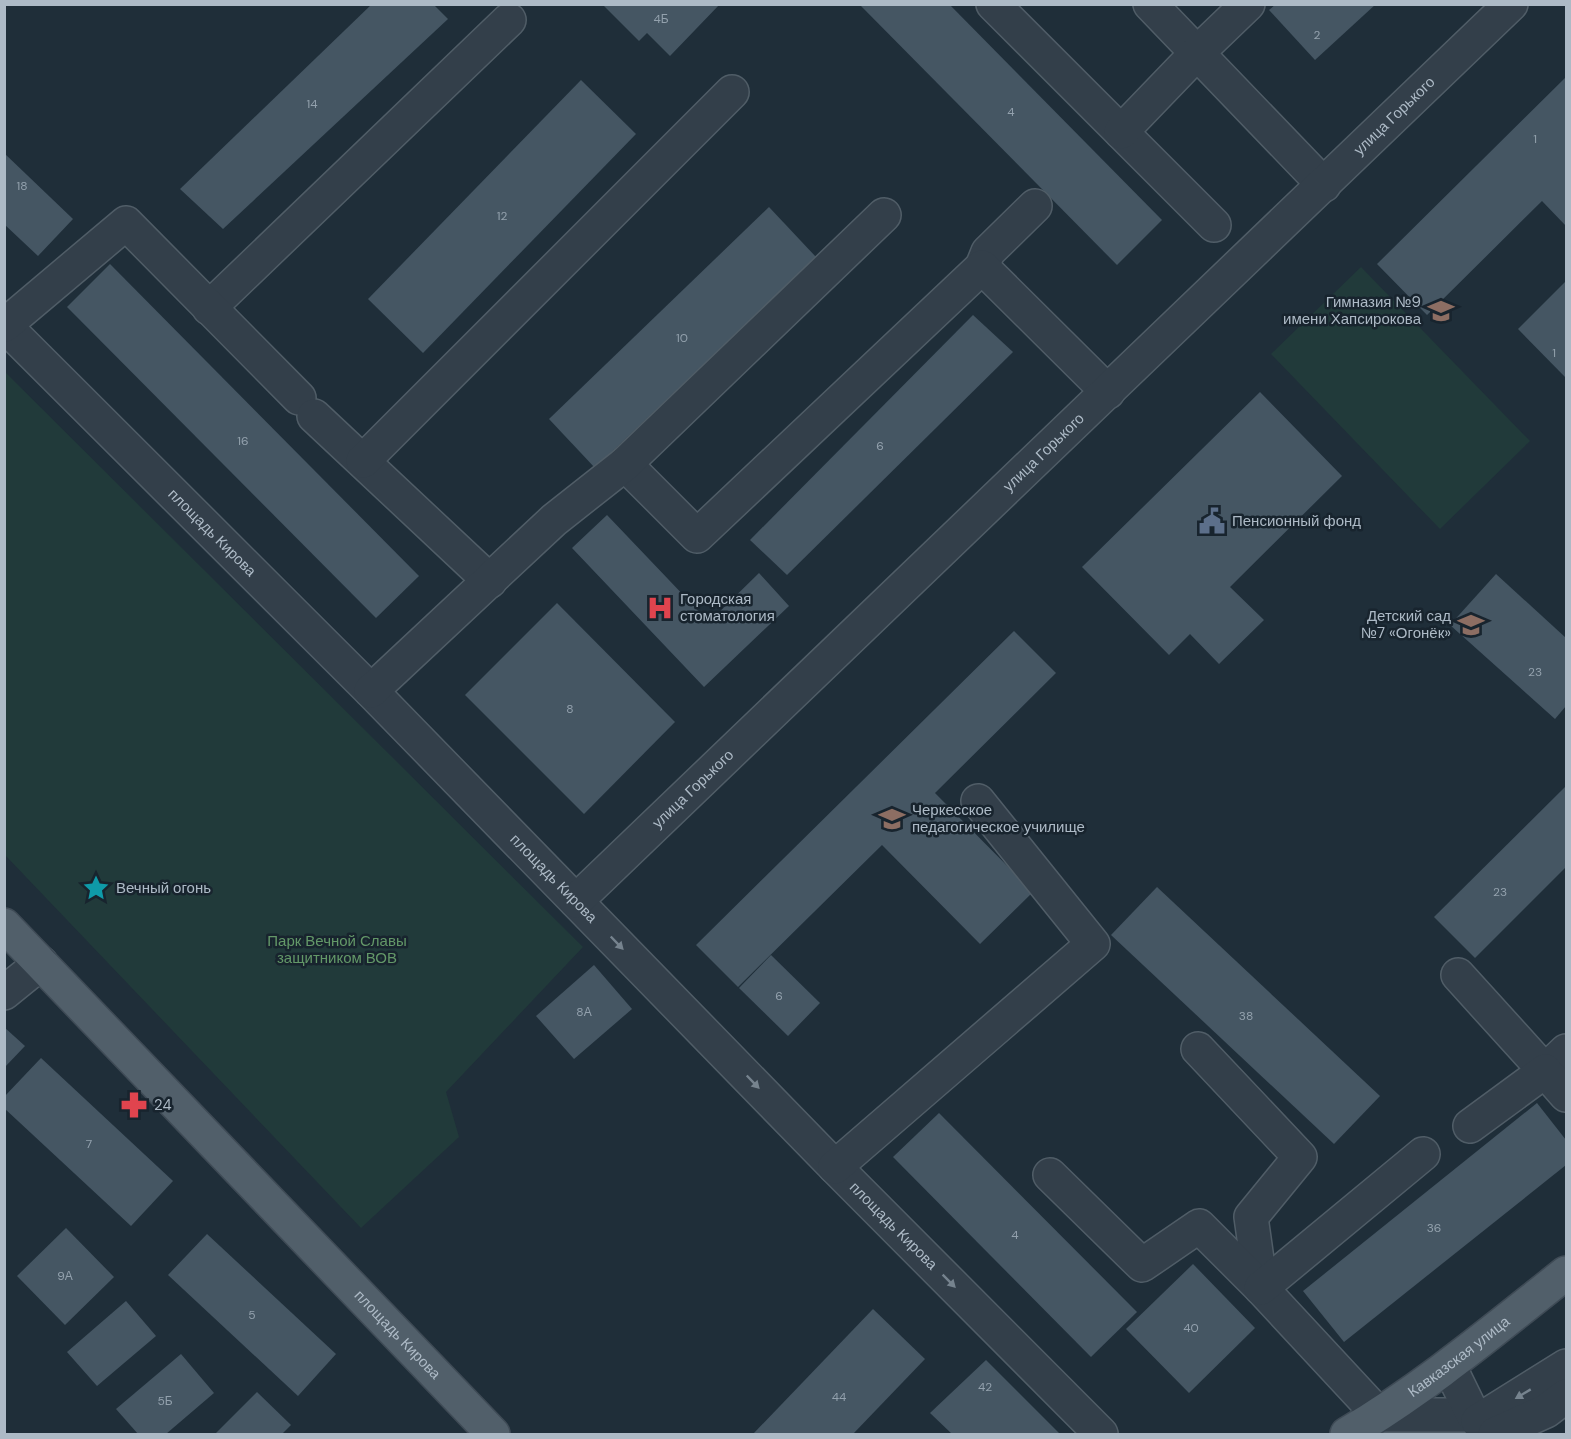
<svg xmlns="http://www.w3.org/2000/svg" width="1571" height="1439" font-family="'DM Sans',sans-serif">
<rect width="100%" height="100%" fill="#1f2e39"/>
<!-- park -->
<g fill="#213a3a">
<polygon points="1361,267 1530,441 1440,529 1271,354"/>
<polygon points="4,371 583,947 446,1092 459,1137 361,1228 5,855"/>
</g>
<!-- building -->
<g fill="#455663">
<polygon points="372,4 433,4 448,19 223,229 180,189"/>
<polygon points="602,4 720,4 670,56 647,33 639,41"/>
<polygon points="859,4 949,4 1162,220 1117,265"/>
<polygon points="1276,4 1376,4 1315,60 1269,10"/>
<polygon points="1566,77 1566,226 1542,201 1427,315 1377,264"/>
<polygon points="581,80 636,134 423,353 368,299"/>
<polygon points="4,153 73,219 38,256 4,224"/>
<polygon points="769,207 816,257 595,468 549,419"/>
<polygon points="110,264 419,576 376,618 67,307"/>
<polygon points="1566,281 1566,378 1518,329"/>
<polygon points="973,315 1013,352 787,575 750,540"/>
<polygon points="1260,392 1342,476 1230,587 1264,620 1219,664 1190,634 1169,655 1082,567"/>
<polygon points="607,515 709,622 759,573 789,606 704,687 572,548"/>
<polygon points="1496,574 1566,638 1566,706 1555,719 1450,625"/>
<polygon points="557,603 675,722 584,814 465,695"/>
<polygon points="1014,631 1056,673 935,793 1033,892 980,944 882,845 738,987 696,945"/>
<polygon points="1566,786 1566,867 1475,958 1434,917"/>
<polygon points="1157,887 1380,1096 1334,1144 1111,935"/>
<polygon points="771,955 820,1003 788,1036 739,988"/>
<polygon points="594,965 632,1009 574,1059 536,1016"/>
<polygon points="4,1027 25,1046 4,1068"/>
<polygon points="41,1058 173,1181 131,1226 4,1108 4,1097"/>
<polygon points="1537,1103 1566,1140 1566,1165 1344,1342 1303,1291"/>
<polygon points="939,1113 1137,1312 1091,1357 893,1157"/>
<polygon points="66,1228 114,1277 65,1325 17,1276"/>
<polygon points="207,1234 336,1354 298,1396 168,1275"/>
<polygon points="1193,1264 1255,1328 1189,1393 1126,1329"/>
<polygon points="126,1301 156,1336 97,1386 67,1352"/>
<polygon points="873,1309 925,1359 853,1434 753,1434"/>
<polygon points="181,1354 214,1393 166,1434 138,1434 116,1409"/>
<polygon points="986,1360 1060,1434 952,1434 930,1413"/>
<polygon points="257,1392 291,1425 282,1434 215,1434"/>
</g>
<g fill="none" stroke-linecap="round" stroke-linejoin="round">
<!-- minor casing -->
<g stroke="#505d67" stroke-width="36">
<g id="minor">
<polyline points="993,4 1214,225"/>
<polyline points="1150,4 1324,185"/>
<polyline points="1121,132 1197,53 1248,4"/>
<polyline points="982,267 988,252 1035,206"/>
<polyline points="209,308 509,20"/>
<path id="s1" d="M4,325L371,691L835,1167L1101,1434"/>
<polyline points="5,325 126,223 299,398"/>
<polyline points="314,416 490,581"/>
<polyline points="363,461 732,92"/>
<polyline points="625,464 697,536 982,267 1108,392"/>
<polyline points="371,691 554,520 625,464 884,215"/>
<path id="s2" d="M576,901L1511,4"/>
<polyline points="1458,975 1545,1071 1566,1051"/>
<polyline points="4,993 41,963"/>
<polyline points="1198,1049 1300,1157 1251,1217 1261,1288"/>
<polyline points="1470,1126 1545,1071 1566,1095"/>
<polyline points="835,1167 1093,944 978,801"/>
<polyline points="1050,1175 1142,1265 1199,1226 1261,1288 1379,1415 1473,1415"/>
<polyline points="1261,1288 1423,1154"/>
<polyline points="1449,1366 1473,1415 1484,1429"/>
<polyline points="1478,1421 1566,1366"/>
<polyline points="1495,1434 1546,1411 1566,1396"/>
</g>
</g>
<!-- major casing -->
<g stroke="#3f4b56" stroke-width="36">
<g id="major">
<path id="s3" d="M4,925L493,1434"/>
<path id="s4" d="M1347,1434C1425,1388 1495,1329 1566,1273"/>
</g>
</g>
<!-- minor -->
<use href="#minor" stroke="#333f4a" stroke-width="33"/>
<!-- major -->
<use href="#major" stroke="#515f6a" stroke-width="33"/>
</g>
<!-- one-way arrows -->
<defs><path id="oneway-solid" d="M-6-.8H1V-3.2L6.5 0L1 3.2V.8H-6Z" transform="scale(1.5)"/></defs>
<g fill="#76838e">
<use href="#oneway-solid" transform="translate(617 943) rotate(46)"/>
<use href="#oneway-solid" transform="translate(753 1082) rotate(46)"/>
<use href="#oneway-solid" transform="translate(949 1281) rotate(45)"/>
<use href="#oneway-solid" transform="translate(1523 1394) rotate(149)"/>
</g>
<!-- icons -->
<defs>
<g id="school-bare" transform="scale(2.07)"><path d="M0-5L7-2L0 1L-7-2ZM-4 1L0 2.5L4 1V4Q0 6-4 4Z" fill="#8d6e63" stroke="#18242e" stroke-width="2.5" paint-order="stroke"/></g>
<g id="civic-bare" transform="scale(2.07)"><path d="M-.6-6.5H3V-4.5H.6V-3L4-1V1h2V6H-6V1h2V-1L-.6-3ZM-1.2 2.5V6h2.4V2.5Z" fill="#5c6f8a" stroke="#18242e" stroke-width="2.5" paint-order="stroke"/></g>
<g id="hospital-bare" transform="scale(2.07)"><path d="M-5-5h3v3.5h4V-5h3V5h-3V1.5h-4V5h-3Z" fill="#e0444e" stroke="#18242e" stroke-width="2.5" paint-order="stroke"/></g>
<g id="university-bare" transform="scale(2.07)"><path d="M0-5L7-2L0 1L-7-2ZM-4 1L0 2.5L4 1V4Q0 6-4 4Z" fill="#8d6e63" stroke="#18242e" stroke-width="2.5" paint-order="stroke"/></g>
<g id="sight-bare" transform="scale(2.07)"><path d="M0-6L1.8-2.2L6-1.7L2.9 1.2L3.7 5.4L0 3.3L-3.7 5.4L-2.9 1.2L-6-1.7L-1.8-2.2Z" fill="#0f9aa8" stroke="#18242e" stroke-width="2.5" paint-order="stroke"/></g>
<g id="pharmacy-bare" transform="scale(2.07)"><path d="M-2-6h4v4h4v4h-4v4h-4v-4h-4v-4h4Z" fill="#e0444e" stroke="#18242e" stroke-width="2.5" paint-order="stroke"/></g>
</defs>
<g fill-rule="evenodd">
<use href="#school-bare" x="1441" y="311"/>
<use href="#civic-bare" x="1212" y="521"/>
<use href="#hospital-bare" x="660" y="608"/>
<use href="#school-bare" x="1471" y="625"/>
<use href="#university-bare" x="892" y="819"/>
<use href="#sight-bare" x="96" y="888"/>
<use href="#pharmacy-bare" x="134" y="1105"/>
</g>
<g text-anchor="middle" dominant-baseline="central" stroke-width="5" stroke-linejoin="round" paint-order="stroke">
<!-- number labels -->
<g font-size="12" fill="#93a1ad">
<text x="661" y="19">4Б</text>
<text x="1317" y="35">2</text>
<text x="312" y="104">14</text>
<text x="1011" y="112">4</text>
<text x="1535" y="139">1</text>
<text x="22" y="186">18</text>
<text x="502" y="216">12</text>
<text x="682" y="338">10</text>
<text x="1554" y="353">1</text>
<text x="243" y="441">16</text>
<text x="880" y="446">6</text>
<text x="1535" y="672">23</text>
<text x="570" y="709">8</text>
<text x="1500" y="892">23</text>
<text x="779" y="996">6</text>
<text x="584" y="1012">8А</text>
<text x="1246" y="1016">38</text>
<text x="89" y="1144">7</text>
<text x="1434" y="1228">36</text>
<text x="1015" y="1235">4</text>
<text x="65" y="1276">9А</text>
<text x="252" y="1315">5</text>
<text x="1191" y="1328">40</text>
<text x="985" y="1387">42</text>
<text x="839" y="1397">44</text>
<text x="165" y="1401">5Б</text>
</g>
<!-- street labels -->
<g font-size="15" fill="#adbac6" stroke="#18242e">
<text stroke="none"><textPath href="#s2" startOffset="1134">улица Горького</textPath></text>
<text stroke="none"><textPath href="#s2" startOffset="648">улица Горького</textPath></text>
<text stroke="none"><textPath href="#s1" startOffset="294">площадь Кирова</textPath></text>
<text stroke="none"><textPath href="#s2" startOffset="162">улица Горького</textPath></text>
<text stroke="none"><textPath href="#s1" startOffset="780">площадь Кирова</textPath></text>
<text stroke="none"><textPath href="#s1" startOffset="1266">площадь Кирова</textPath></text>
<text stroke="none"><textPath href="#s3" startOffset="568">площадь Кирова</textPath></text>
<text stroke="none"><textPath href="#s4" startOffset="136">Кавказская улица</textPath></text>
</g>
<!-- poi labels -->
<g font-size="15" fill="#adbac6" stroke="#18242e" text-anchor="start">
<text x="1421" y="302" text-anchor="end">Гимназия №9<tspan x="1421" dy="17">имени Хапсирокова</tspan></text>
<text x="1232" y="521">Пенсионный фонд</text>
<text x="680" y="599">Городская<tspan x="680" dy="17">стоматология</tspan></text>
<text x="1451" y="616" text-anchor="end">Детский сад<tspan x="1451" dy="17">№7 «Огонёк»</tspan></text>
<text x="912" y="810">Черкесское<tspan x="912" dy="17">педагогическое училище</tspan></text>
<text x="116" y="888">Вечный огонь</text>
<text x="154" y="1105">24</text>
</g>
<!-- park labels -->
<g font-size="15" fill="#639868" stroke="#18242e">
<text x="337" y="941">Парк Вечной Славы<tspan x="337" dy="17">защитником ВОВ</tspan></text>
</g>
</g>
<!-- border -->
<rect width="1571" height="1439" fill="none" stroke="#adbac6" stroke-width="12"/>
</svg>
